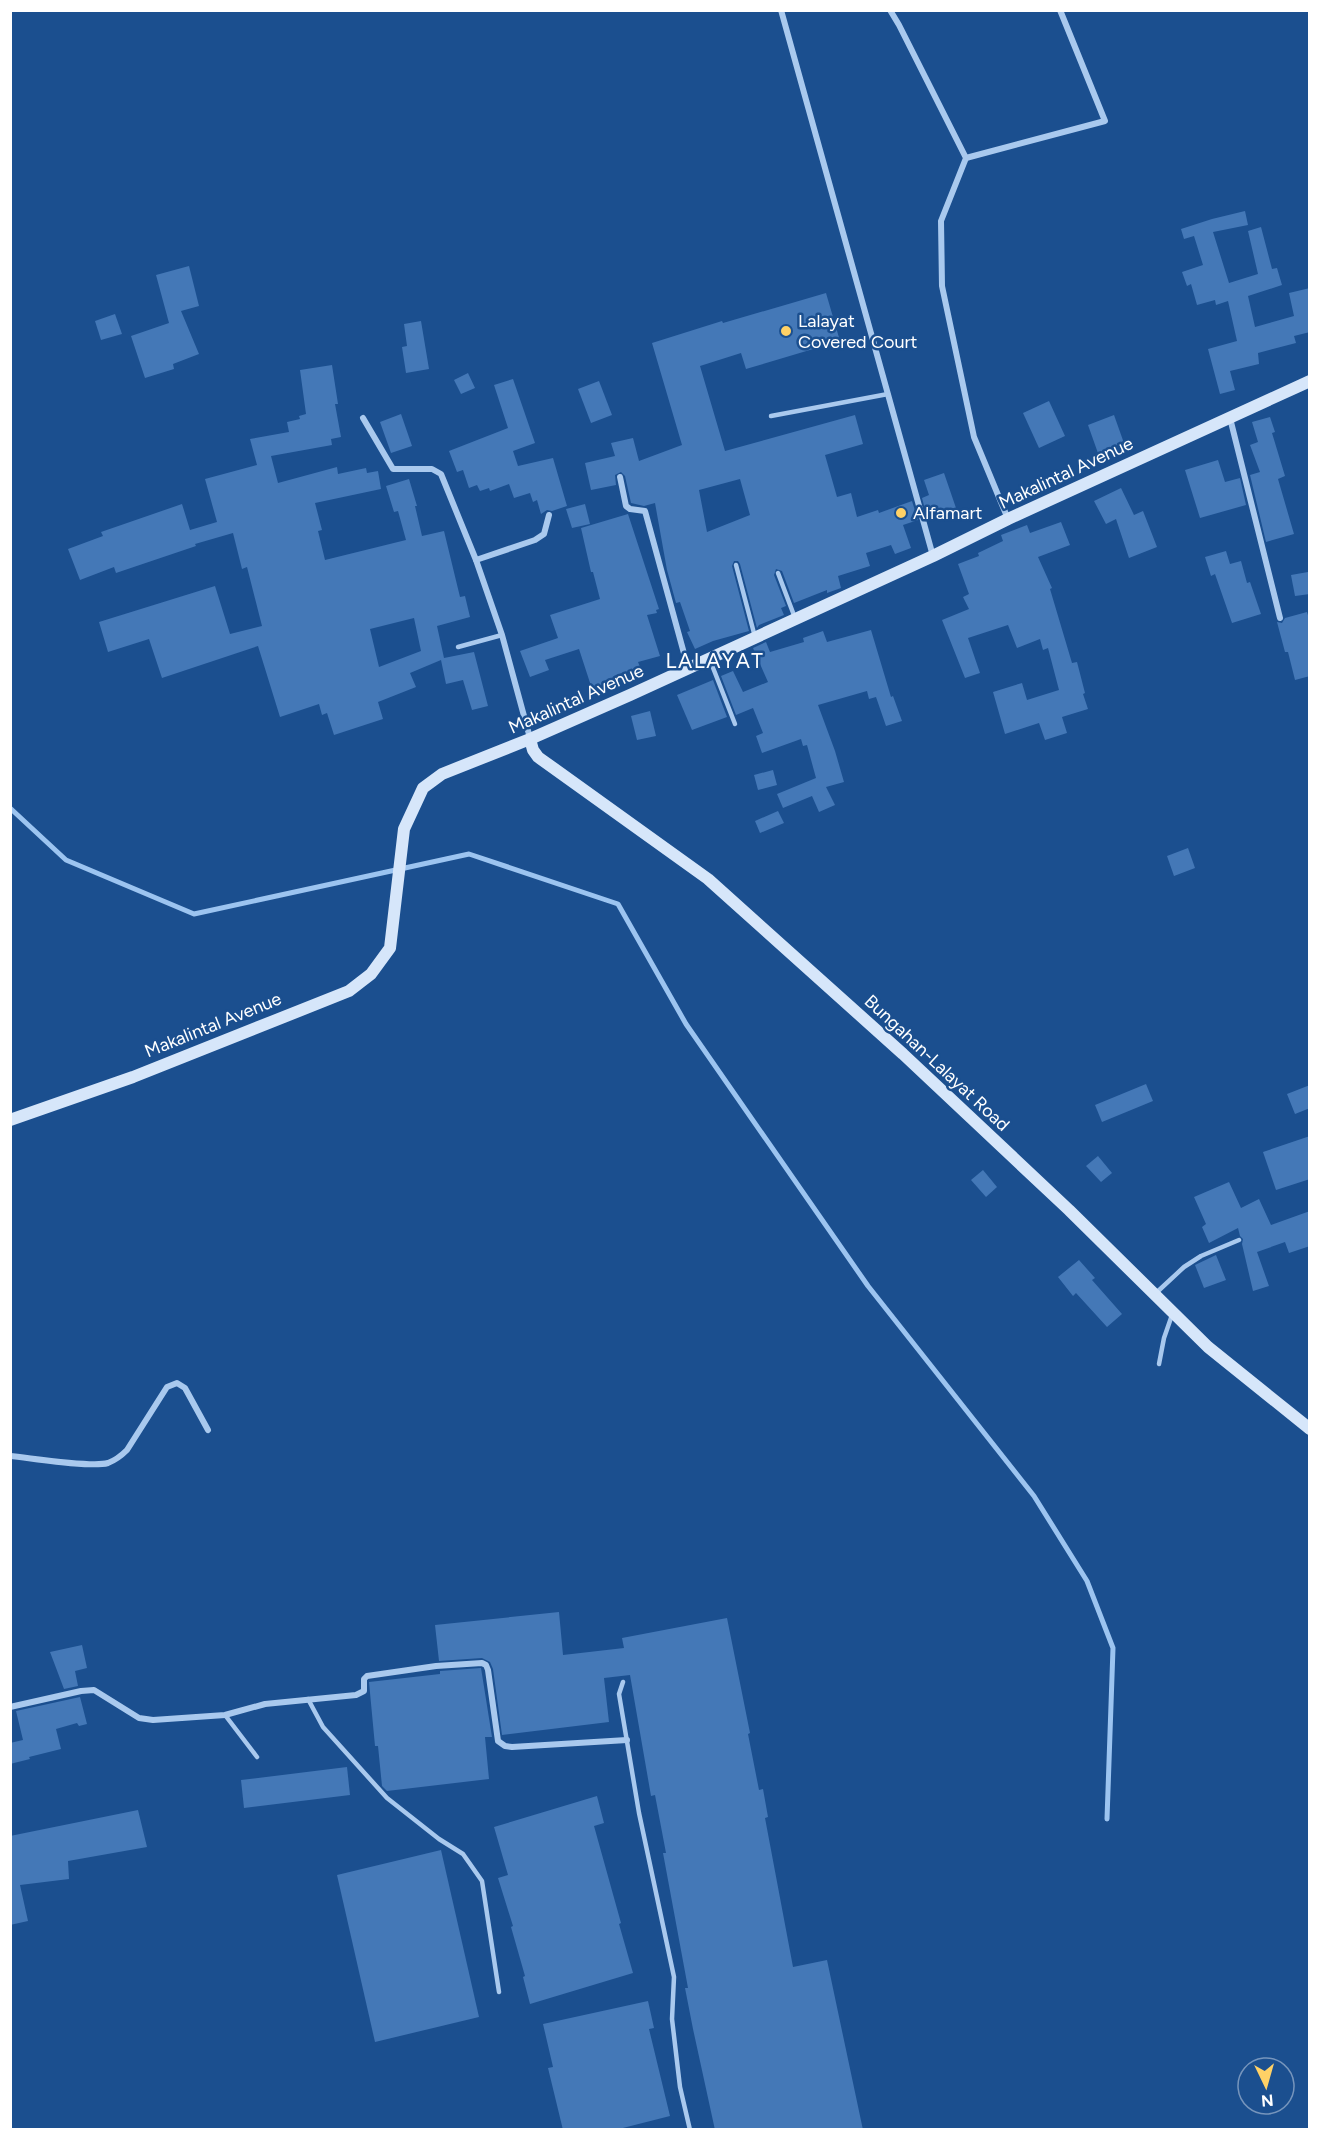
<svg xmlns="http://www.w3.org/2000/svg" width="1320" height="2140" font-family="Figtree,sans-serif">
<rect width="100%" height="100%" fill="#1b4f8f"/>
<g fill="none" stroke-linecap="round" stroke-linejoin="round">
<!-- stream -->
<polyline stroke="#9cc4f0" stroke-width="5" points="10,808 66,860 194,914 469,854 618,904 686,1024 868,1286 1034,1496 1087,1581 1113,1648 1107,1819"/>
</g>
<!-- building -->
<g fill="#4478b7" fill-rule="evenodd">
<polygon points="1245,211 1248,225 1213,232 1229,283 1258,274 1248,231 1261,227 1272,269 1277,268 1282,285 1248,296 1255,327 1294,316 1289,293 1310,288 1310,332 1294,336 1296,343 1258,353 1259,364 1230,371 1235,390 1220,394 1208,349 1237,341 1228,301 1216,305 1215,300 1197,305 1191,284 1187,286 1182,272 1203,265 1194,236 1184,239 1181,229 1212,219"/>
<polygon points="189,266 199,306 181,311 199,354 173,364 174,369 145,378 131,336 169,323 156,275"/>
<path d="M826,293L840,341L746,369L741,353L700,366L725,451L855,415L863,444L825,455L837,497L851,493L857,517L878,510L879,513L912,501L918,520L903,525L911,548L895,554L891,545L866,553L870,566L838,576L841,588L827,593V590L794,603L782,571L776,569L774,575L786,606L781,608L784,615L759,625L757,628L740,564L738,561H734L732,566L749,631L713,641L695,649L687,632L690,631L680,602L676,603L667,570L655,503L644,506L631,503L625,476L621,472L615,475L616,485L591,490L585,463L615,456L611,443L633,438L639,461L682,445L652,343L722,321L723,323ZM740,479L750,515L707,532L699,490Z"/>
<polygon points="115,314 122,334 101,340 95,321"/>
<polygon points="421,321 429,369 406,373 402,347 407,346 404,324"/>
<path d="M332,365L338,404H335L341,437L331,439L332,445L271,456L278,483L337,467L338,474L366,468L367,473L378,471L381,489L315,503L322,530L318,531L325,560L406,540L398,511L394,512L386,486L409,479L417,506H415L422,536L444,531L460,597L465,596L470,617L437,626L444,658L474,652L488,706L472,710L463,680L446,684L441,660L410,673L416,687L378,702L383,719L334,735L327,713L322,715L319,704L280,717L258,646L162,678L149,639L108,652L99,622L215,586L230,634L262,626L247,567L242,569L233,533L195,544L196,546L116,573L114,567L80,580L68,549L103,536L101,532L182,504L190,530L217,522L205,479L257,465L250,439L289,432L287,422L300,419L299,416L306,414L300,370ZM414,618L421,651L379,667L370,629Z"/>
<polygon points="468,373 475,388 461,394 454,380"/>
<polygon points="513,379 535,443 513,451 518,466 553,458 567,506 552,511 547,510 541,514 537,500 533,502 530,493 514,498 509,484 490,491 489,488 480,491 477,485 469,488 463,470 457,472 449,451 508,428 494,385"/>
<polygon points="599,381 612,415 591,423 578,389"/>
<polygon points="1049,401 1065,436 1039,448 1023,413"/>
<polygon points="401,414 412,446 391,453 380,422"/>
<polygon points="1114,415 1125,446 1099,456 1088,425"/>
<polygon points="1270,417 1275,432 1272,433 1285,476 1278,479 1294,534 1266,542 1250,475 1260,472 1250,445 1258,442 1252,422"/>
<polygon points="1218,460 1225,482 1240,478 1246,505 1200,518 1185,470"/>
<polygon points="944,473 956,508 927,517 922,498 929,495 924,480"/>
<polygon points="1121,488 1134,515 1143,511 1157,547 1129,558 1116,519 1106,524 1094,501"/>
<polygon points="585,504 590,524 572,528 566,509"/>
<polygon points="628,514 659,609 656,610 657,613 647,615 660,656 638,662 640,667 614,676 616,681 592,689 579,649 545,660 549,670 530,677 520,651 558,638 550,615 600,599 593,572 591,572 581,528"/>
<polygon points="1061,522 1070,545 1038,557 1052,588 1050,589 1072,663 1077,662 1085,693 1083,694 1088,709 1062,717 1067,733 1045,740 1039,723 1005,734 993,692 1022,683 1027,700 1059,690 1048,648 1043,650 1040,639 1017,648 1008,625 968,638 980,673 965,678 942,620 969,609 963,597 969,594 958,564 979,556 978,553 1003,541 1001,535 1027,525 1030,533"/>
<polygon points="1226,551 1230,564 1241,561 1247,583 1250,582 1261,614 1232,623 1215,574 1211,576 1205,557"/>
<polygon points="1308,572 1310,594 1295,596 1291,575"/>
<polygon points="1307,612 1310,622 1310,676 1295,680 1288,652 1285,652 1277,622 1282,623 1285,618"/>
<polygon points="871,630 891,697 893,696 902,721 886,726 876,697 869,699 867,691 818,705 835,751 844,782 826,787 835,805 819,812 812,796 783,808 777,794 816,778 807,745 803,746 801,739 762,753 756,736 763,733 753,708 736,715 721,676 733,671 743,692 768,682 753,648 766,642 770,652 804,642 803,638 823,631 827,642"/>
<polygon points="713,680 727,717 692,730 677,695"/>
<polygon points="650,711 656,736 637,740 631,716"/>
<polygon points="773,770 777,785 758,790 754,775"/>
<polygon points="778,811 784,823 760,833 755,821"/>
<polygon points="1188,848 1195,868 1174,876 1167,856"/>
<polygon points="1146,1084 1153,1101 1102,1122 1095,1105"/>
<polygon points="1310,1085 1310,1108 1295,1114 1287,1094"/>
<polygon points="1310,1136 1310,1179 1276,1190 1263,1152"/>
<polygon points="1098,1156 1112,1173 1101,1182 1086,1166"/>
<polygon points="983,1170 997,1187 986,1197 971,1180"/>
<polygon points="1229,1182 1241,1208 1259,1199 1271,1225 1310,1211 1310,1246 1289,1253 1285,1242 1257,1252 1269,1286 1253,1291 1242,1244 1243,1239 1240,1236 1238,1228 1209,1243 1202,1227 1206,1224 1194,1197"/>
<polygon points="1216,1255 1226,1280 1204,1288 1195,1265"/>
<polygon points="1079,1260 1095,1278 1092,1280 1122,1314 1107,1327 1076,1293 1073,1296 1058,1277"/>
<polygon points="559,1612 563,1655 624,1648 622,1638 727,1618 750,1733 748,1734 759,1790 763,1789 768,1817 765,1818 793,1967 827,1960 863,2130 715,2130 693,2029 685,1988 688,1988 663,1853 666,1853 655,1795 651,1796 630,1675 604,1678 609,1722 502,1735 493,1669 490,1662 482,1658 439,1661 435,1625"/>
<polygon points="82,1645 87,1668 75,1671 78,1686 64,1689 50,1652"/>
<polygon points="481,1668 492,1737 485,1737 489,1779 387,1791 382,1786 378,1746 375,1746 369,1682 440,1674 440,1671"/>
<polygon points="80,1697 87,1724 79,1726 77,1723 56,1729 61,1749 29,1757 30,1759 10,1764 10,1743 23,1740 16,1711"/>
<polygon points="347,1767 350,1795 244,1808 241,1780"/>
<polygon points="597,1796 604,1823 594,1826 621,1923 619,1924 633,1973 530,2004 523,1977 525,1976 511,1927 513,1926 498,1878 508,1875 494,1827"/>
<polygon points="138,1810 147,1847 68,1861 69,1879 20,1885 28,1921 10,1925 10,1836"/>
<polygon points="441,1850 479,2017 375,2042 337,1875"/>
<polygon points="648,2001 654,2028 649,2029 670,2116 615,2130 563,2130 548,2068 553,2067 543,2024"/>
</g>
<g fill="none" stroke-linecap="round" stroke-linejoin="round">
<!-- lane -->
<g stroke="#a9c9ee" stroke-width="4.5">
<polyline points="771,416 888,394"/>
<polyline points="736,565 755,637"/>
<polyline points="778,573 795,618"/>
<polyline points="458,647 502,635"/>
<polyline points="710,660 735,724"/>
<polyline points="1156,1293 1184,1267 1201,1256 1239,1240"/>
<polyline points="1159,1364 1164,1338 1172,1315"/>
<polyline points="623,1682 619,1694 639,1813 674,1977 672,2019 680,2087 690,2130"/>
<polyline points="308,1699 323,1727 387,1798 439,1839 463,1854 482,1881 499,1992"/>
<polyline points="225,1715 257,1757"/>
</g>
<!-- street -->
<g stroke="#a9c9ee" stroke-width="6">
<polyline points="781,10 933,556"/>
<polyline points="890,10 899,25 966,158 941,221 942,286 974,437 1008,519"/>
<polyline points="966,158 1105,121 1060,10"/>
<polyline points="363,418 393,469 432,469 441,474 476,560 502,635 530,738"/>
<polyline points="1230,418 1280,618"/>
<polyline points="620,477 626,506 630,509 645,511 688,668"/>
<polyline points="476,560 535,540 544,534 549,515"/>
<path d="M10,1456C31,1458 91,1468 108,1463C116,1460 121,1456 127,1450L167,1387L177,1383L185,1388L208,1430"/>
<polyline points="10,1707 81,1691 94,1690 139,1718 153,1720 225,1715 265,1704 356,1695 364,1691 364,1679 367,1676 436,1666 482,1663 486,1665 488,1670 498,1741 505,1746 512,1747 627,1740"/>
</g>
<!-- secondary -->
<g stroke="#d6e6fa" stroke-width="12">
<polyline points="530,739 533,750 538,757 708,879 903,1054 1069,1210 1208,1347 1310,1429"/>
<polyline points="10,1120 133,1077 349,991 371,974 390,948 404,829 423,788 442,774 530,739 630,695 933,556 1008,519 1310,381"/>
</g>
</g>
<!-- markers -->
<g fill="#ffd166" stroke="#1b4f8f" stroke-width="2">
<circle cx="786" cy="331" r="6"/>
<circle cx="901" cy="513" r="6"/>
</g>
<g text-anchor="middle" dominant-baseline="central" stroke-width="5" stroke-linejoin="round" paint-order="stroke">
<!-- poi labels -->
<g font-size="18" fill="#fff" stroke="#1b4f8f" text-anchor="start">
<text x="798" y="321">Lalayat<tspan x="798" dy="21">Covered Court</tspan></text>
<text x="913" y="513">Alfamart</text>
</g>
<!-- street labels -->
<g font-size="18" fill="#fff" stroke="#1b4f8f">
<text transform="translate(1066 473) rotate(-25)">Makalintal Avenue</text>
<text transform="translate(576 699) rotate(-24)">Makalintal Avenue</text>
<text transform="translate(213 1025) rotate(-22)">Makalintal Avenue</text>
<text transform="translate(937 1063) rotate(43)">Bungahan-Lalayat Road</text>
</g>
<!-- quarter labels -->
<g font-size="21" letter-spacing="1.5" fill="#fff" stroke="#1b4f8f">
<text x="715" y="660">LALAYAT</text>
</g>
</g>
<!-- border -->
<rect width="1320" height="2140" fill="none" stroke="#ffffff" stroke-width="24"/>
<!-- north arrow -->
<g transform="translate(1266 2086) rotate(175)"><circle r="28" fill="#1b4f8f" stroke="#7695bc" stroke-width="1.5"/>
<path d="M0-4.5L10 22L0 15L-10 22Z" fill="#ffd166"/>
<text y="-9" font-size="16" font-weight="bold" text-anchor="middle" fill="#ffffff">N</text>
</g>
</svg>
